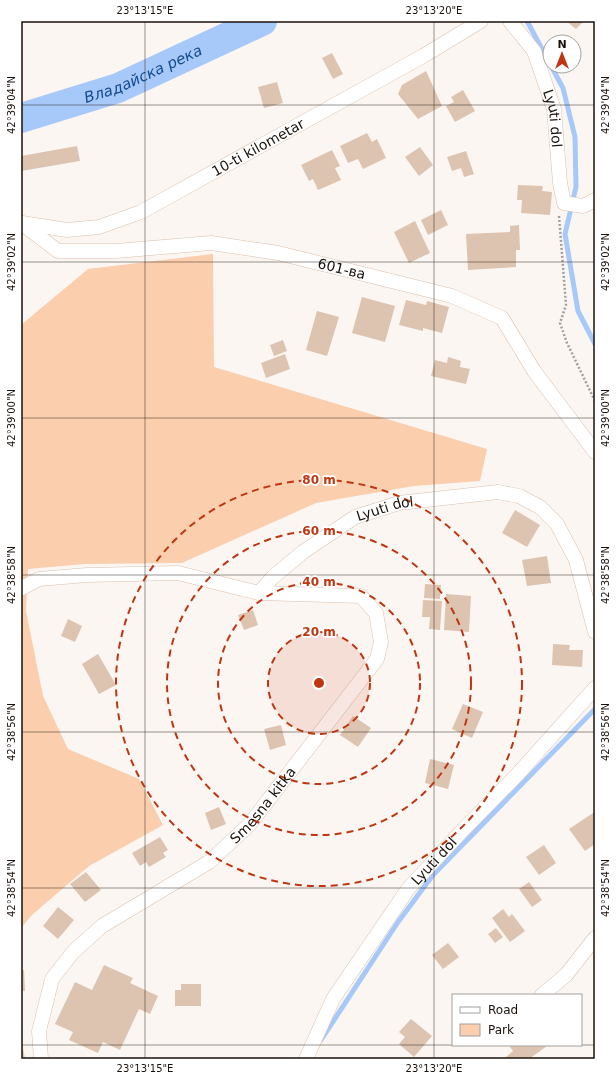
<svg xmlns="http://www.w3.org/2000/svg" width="616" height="1080" font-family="'DejaVu Sans',sans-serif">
<rect width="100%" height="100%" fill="#fcf6f2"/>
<!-- green -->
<polygon fill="#fbceae" points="213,254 214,367 487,449 480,481 414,486 316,503 182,563 85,564 28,569 26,611 43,696 68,749 139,779 163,825 89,866 32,915 21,928 21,325 88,269"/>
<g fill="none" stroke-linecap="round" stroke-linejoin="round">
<!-- stream -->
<g stroke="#a7c9fa" stroke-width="5">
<polyline points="527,21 550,64"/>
<polyline points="551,66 563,88 575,137 576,187 565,234 578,311 595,344"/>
<polyline points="321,1040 398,922 433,875 595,709"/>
</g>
<!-- river -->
<path stroke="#a7c9fa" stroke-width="30" id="s1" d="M21,118L118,88L262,21"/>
</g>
<!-- building -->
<g fill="#ddc4b1">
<polygon points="566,21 584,21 576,29"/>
<polygon points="332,53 343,74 333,79 322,58"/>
<polygon points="574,53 580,62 569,70 566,66 574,66"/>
<polygon points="426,71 442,106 418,119 398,94 402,85"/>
<polygon points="277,82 283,103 264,108 258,87"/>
<polygon points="463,90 475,111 455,122 446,106 454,102 451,97"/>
<polygon points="367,133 372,142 377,139 386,158 363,169 358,159 348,163 340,146"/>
<polygon points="77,146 80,161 21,171 21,156"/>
<polygon points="420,147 433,165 419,176 405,157"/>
<polygon points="332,150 340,166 335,168 341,180 318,190 313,179 309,181 301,165"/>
<polygon points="466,151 474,174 464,177 461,168 452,171 447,157"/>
<polygon points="518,185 543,186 542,191 552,192 550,215 521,213 522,200 517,200"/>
<polygon points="441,210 448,225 428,235 421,220"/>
<polygon points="415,221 430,253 409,263 394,232"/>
<polygon points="519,225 520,250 516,250 516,267 468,270 466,234 510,232 510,226"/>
<polygon points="362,297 395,306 385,342 352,333"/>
<polygon points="406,300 426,305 427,301 449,307 442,333 423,328 423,331 399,325"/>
<polygon points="317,311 339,317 327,356 306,350"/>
<polygon points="283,340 287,351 274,356 270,345"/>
<polygon points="285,354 290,369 266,378 261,363"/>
<polygon points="448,357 461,361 460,367 470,369 466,384 431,376 435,360 447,363"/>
<polygon points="515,510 540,525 527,547 502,533"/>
<polygon points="547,556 551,583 527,586 522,560"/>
<polygon points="425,584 441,585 440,599 424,598"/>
<polygon points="446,594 471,596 469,632 444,630"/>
<polygon points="423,600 442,601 440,630 429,629 430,617 422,617"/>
<polygon points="253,610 258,625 244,630 238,615"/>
<polygon points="68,619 82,626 75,642 61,636"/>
<polygon points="553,644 570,645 569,650 583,650 582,667 552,665"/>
<polygon points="98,654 116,685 99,694 82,664"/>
<polygon points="463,704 483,712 472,738 452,729"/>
<polygon points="353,716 371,728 358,747 340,735"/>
<polygon points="281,725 286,745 270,750 264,729"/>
<polygon points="430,759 454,765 448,789 425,783"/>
<polygon points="219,807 226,824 211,830 205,813"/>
<polygon points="593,813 595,816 595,844 585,851 569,829"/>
<polygon points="160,837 168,850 163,853 166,857 149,867 146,862 140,866 132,853"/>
<polygon points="544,845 556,863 539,875 526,857"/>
<polygon points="86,872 101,890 85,902 70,884"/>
<polygon points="529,882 542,900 532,907 519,889"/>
<polygon points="58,907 74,920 58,939 43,926"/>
<polygon points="503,909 509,917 512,914 525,931 510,942 492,918"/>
<polygon points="496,928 503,937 495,943 488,934"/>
<polygon points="448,943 459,957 443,969 432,955"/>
<polygon points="104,965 133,978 130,983 158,996 150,1014 139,1009 120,1050 103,1042 98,1053 69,1040 73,1032 55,1024 75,982 92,990"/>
<polygon points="21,970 24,970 25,991 21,991"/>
<polygon points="181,984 201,984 201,1006 175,1006 175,990 181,990"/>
<polygon points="411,1019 432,1036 414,1057 399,1044 405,1037 399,1032"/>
<polygon points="21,1043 22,1043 25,1059 21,1059"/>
<polygon points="512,1045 547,1045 547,1046 529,1059 507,1059 506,1057 513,1051 510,1047"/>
</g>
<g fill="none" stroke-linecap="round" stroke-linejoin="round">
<!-- minor casing -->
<g stroke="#dac0ae" stroke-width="15">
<g id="minor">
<path id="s2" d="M510,21L534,51L554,109L560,183L564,203L583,206L595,200"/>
<path id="s3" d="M21,223L58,251H116L211,243L278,253L452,296L502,318L534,371L595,452"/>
<path id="s4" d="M22,223L67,230L99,227L141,212L423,56L481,21"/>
<path id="s5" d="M22,588L39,579L87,575L178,573L259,593L273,577L303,552L355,517L399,503L498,492L519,496L540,507L557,524L576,560L595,632"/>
<polyline points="542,995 566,975 595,938"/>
<path id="s6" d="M41,1059L39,1031L52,979L73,952L102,926L209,862L249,825L377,659L381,642L376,613L361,596L259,593"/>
<path id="s7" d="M306,1059L333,999L408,889L462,831L516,776L595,688"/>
</g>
</g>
<!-- path -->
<polyline stroke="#a59e9a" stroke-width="2.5" stroke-dasharray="2 2" stroke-linecap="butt" points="559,216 566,305 560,323 567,343 595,401"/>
<!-- minor -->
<use href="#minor" stroke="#fff" stroke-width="14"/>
</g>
<!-- ticks -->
<path fill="none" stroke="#1a110b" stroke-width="1" stroke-opacity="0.45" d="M145,21V1059M434,21V1059M21,105H595M21,262H595M21,418H595M21,575H595M21,732H595M21,888H595M21,1045H453M581,1045H595"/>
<!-- distance rings -->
<circle cx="319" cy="683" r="51" fill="#bf350f" fill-opacity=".12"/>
<g fill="none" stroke="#bf350f" stroke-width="2" stroke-dasharray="7 5">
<circle cx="319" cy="683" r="51"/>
<circle cx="319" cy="683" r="101"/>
<circle cx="319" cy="683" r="152"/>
<circle cx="319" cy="683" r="203"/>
</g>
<g text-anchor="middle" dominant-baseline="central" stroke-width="3.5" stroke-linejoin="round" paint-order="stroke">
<!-- street labels -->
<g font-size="14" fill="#1a110b" stroke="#fff">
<text stroke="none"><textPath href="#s2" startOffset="109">Lyuti dol</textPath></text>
<text stroke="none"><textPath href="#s4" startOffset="256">10-ti kilometar</textPath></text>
<text stroke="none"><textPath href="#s3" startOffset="333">601-ва</textPath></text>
<text stroke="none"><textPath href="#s5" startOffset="396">Lyuti dol</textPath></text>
<text stroke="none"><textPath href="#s6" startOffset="358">Smesna kitka</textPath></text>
<text stroke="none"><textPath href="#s7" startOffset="237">Lyuti dol</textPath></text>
</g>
<!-- water labels -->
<g font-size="15" font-style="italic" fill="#13498e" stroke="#fff">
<text stroke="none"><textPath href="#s1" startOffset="130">Владайска река</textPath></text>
</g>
</g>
<circle cx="319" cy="683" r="6" fill="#bf350f" stroke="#fff" stroke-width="2"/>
<g font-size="12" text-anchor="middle" font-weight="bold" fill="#bf350f" stroke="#fff" stroke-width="3.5" stroke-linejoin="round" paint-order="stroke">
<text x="319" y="484">80 m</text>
<text x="319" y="535">60 m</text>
<text x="319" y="586">40 m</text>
<text x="319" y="636">20 m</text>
</g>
<!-- border -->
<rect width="616" height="1080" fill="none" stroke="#ffffff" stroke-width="44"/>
<!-- legend -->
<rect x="452" y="994" width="130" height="52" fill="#ffffff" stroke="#a3a09d"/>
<rect x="460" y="1007" width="20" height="6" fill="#ffffff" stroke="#a3a09d"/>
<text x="488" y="1014" font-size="12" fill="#1a110b">Road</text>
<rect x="460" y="1024" width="20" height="12" fill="#fbceae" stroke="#a3a09d"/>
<text x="488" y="1034" font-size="12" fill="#1a110b">Park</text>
<!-- north arrow -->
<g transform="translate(562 54)"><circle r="19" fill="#ffffff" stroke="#a3a09d"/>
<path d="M0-3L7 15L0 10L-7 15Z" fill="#bf350f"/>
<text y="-6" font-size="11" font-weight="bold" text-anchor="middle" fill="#1a110b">N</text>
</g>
<rect x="22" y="22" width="572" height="1036" fill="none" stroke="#1a110b" stroke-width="1.5"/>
<g font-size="10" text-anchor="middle" fill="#1a110b">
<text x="145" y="14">23°13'15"E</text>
<text x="434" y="14">23°13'20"E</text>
<text transform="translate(11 105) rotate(-90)" y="4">42°39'04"N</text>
<text transform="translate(605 105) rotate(-90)" y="4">42°39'04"N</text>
<text transform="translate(11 262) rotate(-90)" y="4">42°39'02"N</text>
<text transform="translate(605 262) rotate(-90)" y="4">42°39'02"N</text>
<text transform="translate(11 418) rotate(-90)" y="4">42°39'00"N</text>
<text transform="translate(605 418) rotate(-90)" y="4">42°39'00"N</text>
<text transform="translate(11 575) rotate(-90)" y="4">42°38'58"N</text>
<text transform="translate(605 575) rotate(-90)" y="4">42°38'58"N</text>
<text transform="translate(11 732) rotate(-90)" y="4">42°38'56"N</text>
<text transform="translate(605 732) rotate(-90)" y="4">42°38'56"N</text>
<text transform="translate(11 888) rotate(-90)" y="4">42°38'54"N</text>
<text transform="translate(605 888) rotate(-90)" y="4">42°38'54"N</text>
<text x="145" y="1072">23°13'15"E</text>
<text x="434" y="1072">23°13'20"E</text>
</g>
</svg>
